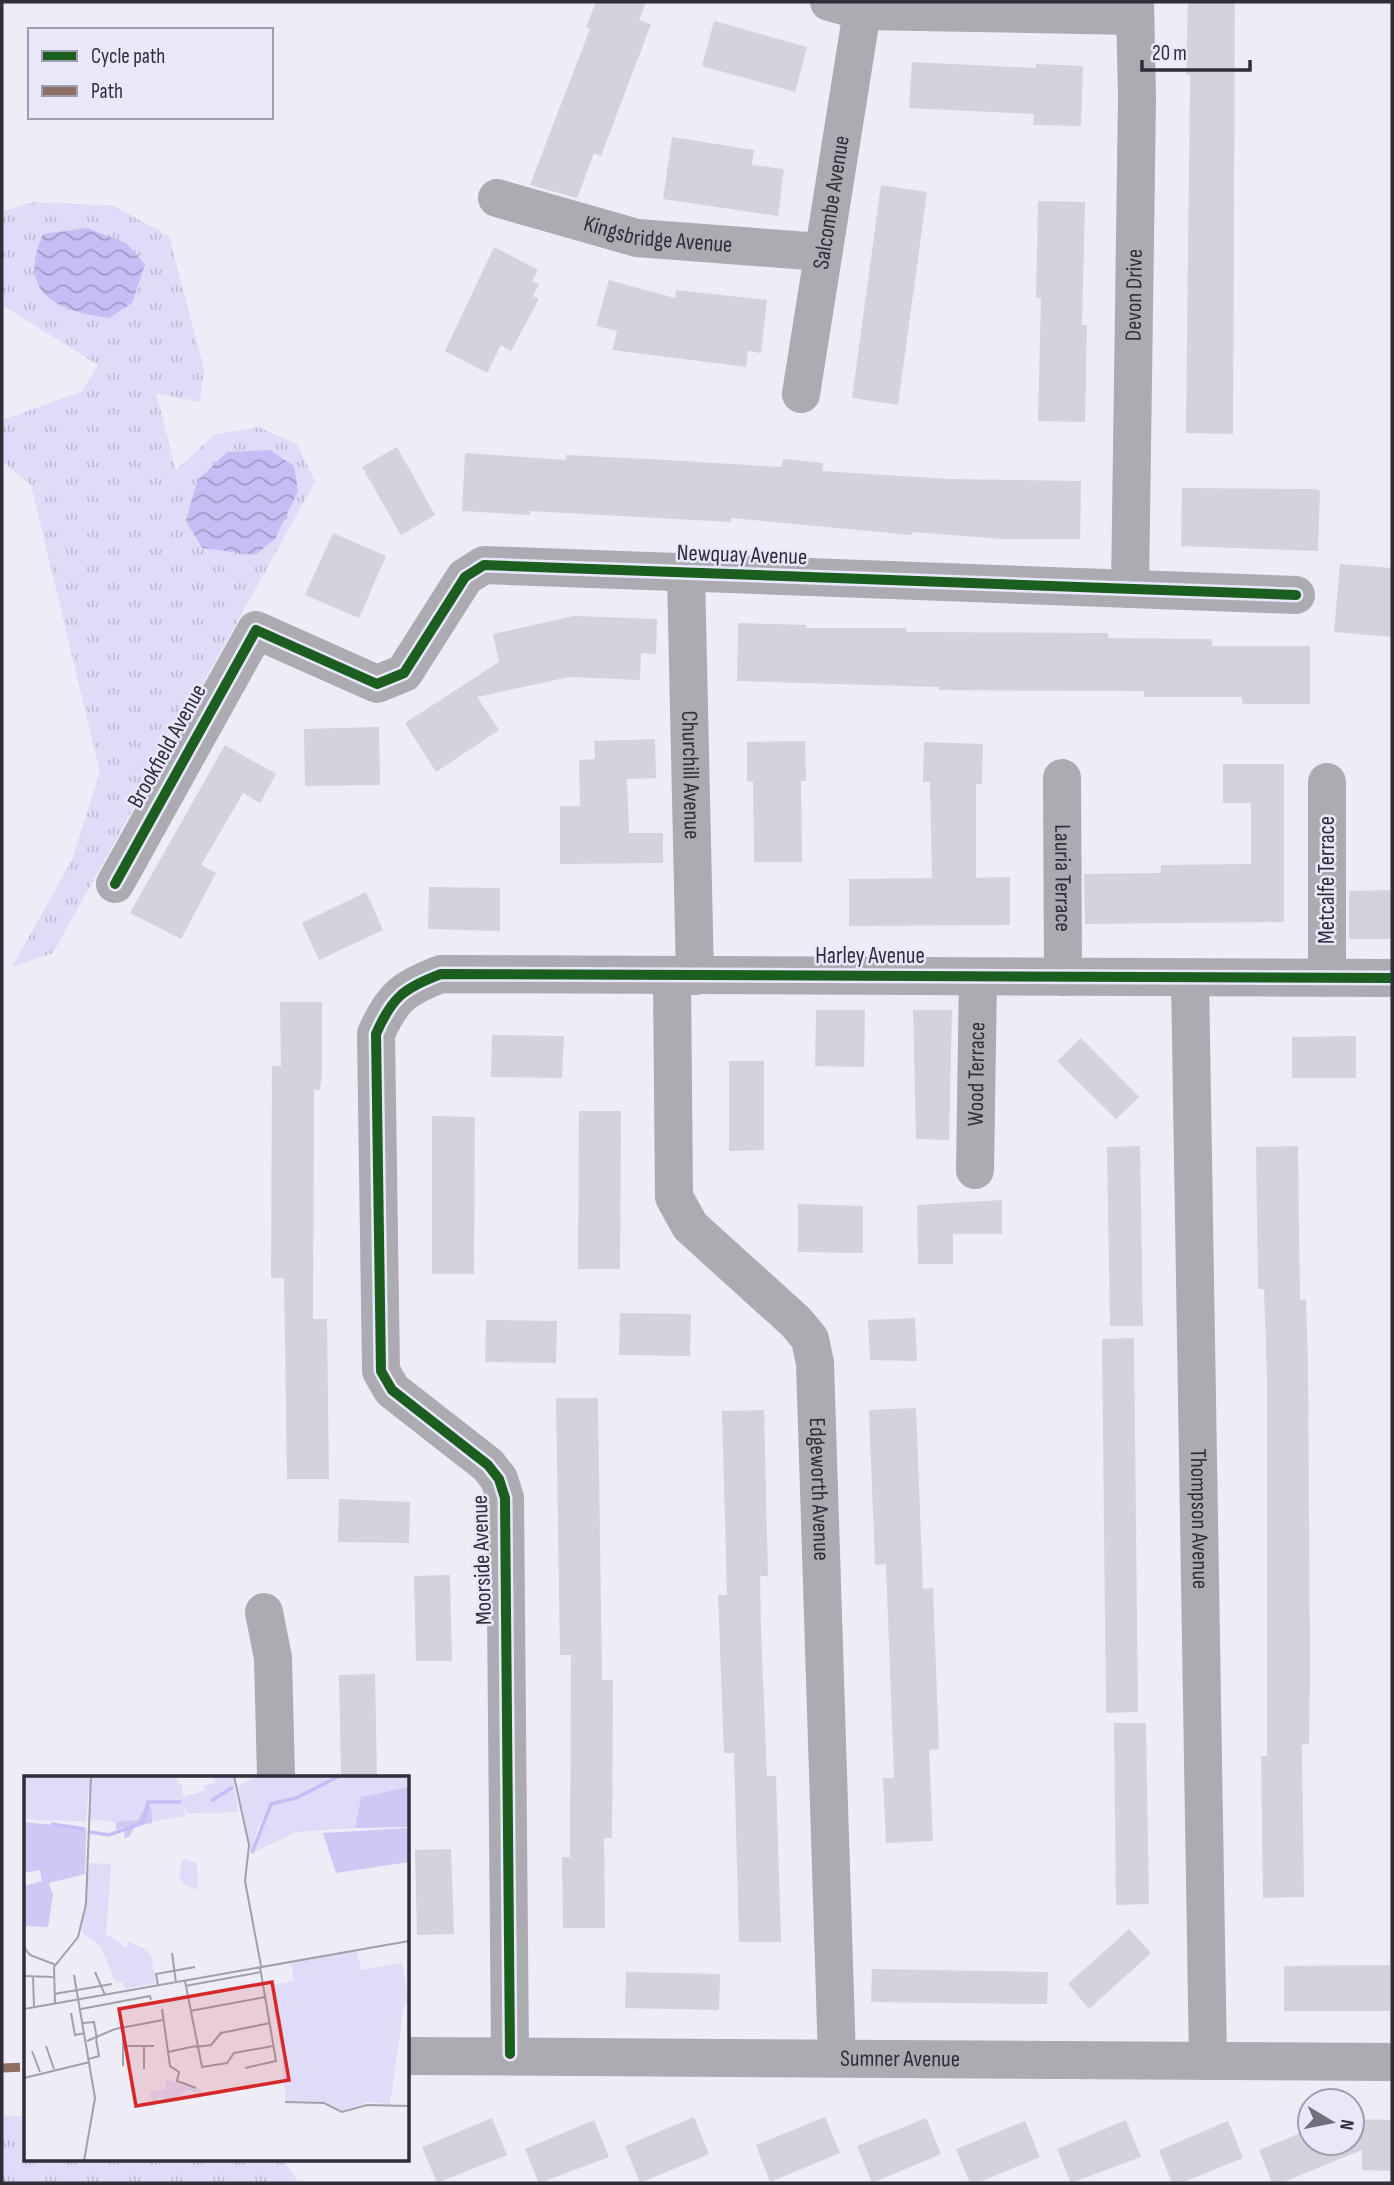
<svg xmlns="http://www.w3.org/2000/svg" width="1394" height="2185" font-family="'Sofia Sans Condensed',sans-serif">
<defs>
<pattern id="grass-tufts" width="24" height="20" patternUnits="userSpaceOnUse" patternTransform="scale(1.75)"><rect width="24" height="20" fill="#dedcf9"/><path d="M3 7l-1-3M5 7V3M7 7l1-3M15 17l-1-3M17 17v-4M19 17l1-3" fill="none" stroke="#bfbdd6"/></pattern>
<pattern id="water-waves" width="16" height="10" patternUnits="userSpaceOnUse" patternTransform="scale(1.75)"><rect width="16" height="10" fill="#c4bef4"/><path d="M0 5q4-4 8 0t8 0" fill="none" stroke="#a09bc7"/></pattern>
</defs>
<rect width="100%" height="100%" fill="#edecf7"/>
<!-- grass -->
<g fill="url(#grass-tufts)">
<polygon points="35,202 114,206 169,236 204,369 200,402 156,393 176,470 214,435 258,427 297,444 315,482 53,953 12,967 72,860 100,772 31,485 2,461 2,420 81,392 98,365 2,305 2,211"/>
<polygon points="2,2115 26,2117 26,2159 282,2159 299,2183 2,2183"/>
</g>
<!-- water -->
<g fill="url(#water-waves)">
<path d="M87,228L126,243L145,264L132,303L109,318C57,311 16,294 43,234Z"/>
<polygon points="270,450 294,466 298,491 275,539 255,555 202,548 186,521 197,481 227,452"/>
</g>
<!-- building -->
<g fill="#d3d2dd">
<polygon points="596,2 646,2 639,20 651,24 601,156 594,153 577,198 530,185 590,29 586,27"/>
<polygon points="1188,2 1235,2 1233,434 1186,433 1190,75 1186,75"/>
<polygon points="714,21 807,47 795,92 702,66"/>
<polygon points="912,62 1036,68 1036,64 1083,66 1081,126 1033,125 1034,114 909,108"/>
<polygon points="672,137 754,150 752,165 784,169 778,216 663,199"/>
<polygon points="881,185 927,192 898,405 852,398"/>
<polygon points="1038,201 1085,202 1082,325 1087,325 1085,422 1038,421 1041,298 1036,298"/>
<polygon points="494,247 538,270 532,281 539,284 533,296 539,299 511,351 501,345 487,373 445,351"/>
<polygon points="609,280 675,298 676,290 767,300 761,353 748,351 746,367 612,350 617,331 596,326"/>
<polygon points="397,447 435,515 401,535 362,467"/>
<polygon points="465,453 566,460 566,455 667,460 782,467 783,459 823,463 822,471 948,479 1081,481 1080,539 1003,539 912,532 912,535 731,518 731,522 530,511 530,515 462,511"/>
<polygon points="1182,488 1316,489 1320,491 1318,551 1181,546"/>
<polygon points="333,533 386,556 359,618 305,595"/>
<polygon points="1340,564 1392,568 1392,637 1334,632"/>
<polygon points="574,616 657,619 656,654 641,653 640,680 569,677 477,697 499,730 436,772 405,723 499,662 493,634"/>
<polygon points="738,623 806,625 806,628 906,628 906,632 1108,633 1108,638 1212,639 1212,646 1310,646 1310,704 1242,704 1242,697 1144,697 1144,691 939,690 939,687 737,681"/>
<polygon points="379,727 380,785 305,786 304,729"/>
<polygon points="655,739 656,778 627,779 629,833 663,833 663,863 560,864 560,806 580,806 579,760 595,759 594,741"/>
<polygon points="805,741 806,781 801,781 802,862 754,862 753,782 747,781 747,742"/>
<polygon points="924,742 983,744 982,784 976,784 976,878 1010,877 1010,925 849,926 849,879 932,878 930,782 923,782"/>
<polygon points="225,745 276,774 260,803 243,793 201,865 216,873 181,939 130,913"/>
<polygon points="1223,764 1284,764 1284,922 1085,924 1084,874 1161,873 1161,865 1251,864 1251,803 1223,803"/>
<polygon points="429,887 500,888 500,931 428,929"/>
<polygon points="1392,890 1392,939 1349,939 1349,891"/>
<polygon points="366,892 383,930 319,960 302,923"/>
<polygon points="280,1002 322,1002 322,1073 320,1090 314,1090 313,1319 327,1319 329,1479 287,1479 284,1278 271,1278 272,1066 281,1066"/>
<polygon points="816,1010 865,1010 864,1067 815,1066"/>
<polygon points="913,1010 952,1010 949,1140 916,1139"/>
<polygon points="492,1035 564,1036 562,1078 491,1077"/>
<polygon points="1356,1036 1356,1078 1292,1078 1292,1037"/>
<polygon points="1081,1038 1139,1097 1116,1119 1057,1061"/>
<polygon points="729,1061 764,1061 764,1150 729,1151"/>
<polygon points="579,1111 621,1111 620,1269 578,1269"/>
<polygon points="432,1116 475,1117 474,1274 432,1274"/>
<polygon points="1140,1146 1143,1326 1110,1326 1107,1147"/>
<polygon points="1298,1146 1300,1300 1306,1299 1308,1364 1310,1668 1309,1744 1302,1745 1304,1897 1263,1898 1261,1756 1267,1756 1267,1378 1264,1289 1258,1289 1256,1147"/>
<polygon points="1002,1200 1002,1234 953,1234 953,1264 918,1264 917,1205"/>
<polygon points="798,1204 863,1206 863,1253 798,1252"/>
<polygon points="620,1313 691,1314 690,1356 619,1355"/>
<polygon points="915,1318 917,1361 870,1360 868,1320"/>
<polygon points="486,1320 557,1321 556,1363 485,1362"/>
<polygon points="1134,1338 1138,1712 1106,1713 1102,1339"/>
<polygon points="556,1398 598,1398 602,1680 613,1680 612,1838 604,1838 605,1928 563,1928 562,1857 570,1857 571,1655 560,1655"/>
<polygon points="916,1408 923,1589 933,1588 939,1749 929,1750 933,1841 886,1843 883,1778 894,1778 886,1564 875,1565 869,1410"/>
<polygon points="764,1410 768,1576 760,1576 761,1630 767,1776 776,1776 781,1942 739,1942 734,1753 724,1753 718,1595 727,1595 722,1411"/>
<polygon points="339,1499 410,1502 409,1543 338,1542"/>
<polygon points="450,1575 452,1661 416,1661 414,1576"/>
<polygon points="375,1674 377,1777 341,1777 339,1675"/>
<polygon points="1114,1723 1146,1723 1149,1904 1116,1905"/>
<polygon points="451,1849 454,1934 417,1935 415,1850"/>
<polygon points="1129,1929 1151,1953 1089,2009 1068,1984"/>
<polygon points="1390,1965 1390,2011 1284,2011 1284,1966"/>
<polygon points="872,1969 1048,1972 1047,2004 871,2002"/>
<polygon points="626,1972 720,1974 719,2010 625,2008"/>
<polygon points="694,2117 709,2154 640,2183 625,2146"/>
<polygon points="825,2117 840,2153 770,2182 756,2145"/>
<polygon points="492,2118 507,2155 437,2183 422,2147"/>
<polygon points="926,2118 941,2154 872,2183 857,2146"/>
<polygon points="1352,2119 1392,2120 1392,2171 1362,2170 1362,2150 1281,2183 1272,2183 1259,2150 1310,2129 1310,2143 1352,2143"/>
<polygon points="594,2120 609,2157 539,2183 525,2149"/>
<polygon points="1126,2120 1141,2157 1071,2183 1057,2149"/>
<polygon points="1025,2121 1040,2157 977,2183 970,2183 956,2149"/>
<polygon points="1228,2121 1243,2158 1181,2183 1172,2183 1159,2150"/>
</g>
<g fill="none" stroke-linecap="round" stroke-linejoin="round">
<!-- minor -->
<g stroke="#acabb2" stroke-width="38">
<polyline points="829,2 862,11 1135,16"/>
<path id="s1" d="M497,198L637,238L822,252"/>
<path id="s2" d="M801,394L862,11"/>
<path id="s3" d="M686,574L695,976"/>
<path id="s4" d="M1130,589L1137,98L1135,2"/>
<path id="s5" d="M1062,778L1063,977"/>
<polyline points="115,884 256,630 377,684 404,673 465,577 484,565 1296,595"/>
<path id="s6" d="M672,977L674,1197L690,1226L796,1322L810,1339L815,1363L837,2058"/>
<path id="s7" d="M1190,978L1208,2061"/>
<polyline points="1327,978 1327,782"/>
<path id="s8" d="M975,1170L978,977"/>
<polyline points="264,1612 273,1658 276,1777"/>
<path d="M510,2054L505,1498L499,1479L488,1465L392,1390L381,1371L376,1034C392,997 404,988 441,974L1392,978"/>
<path id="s9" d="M408,2056L1392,2062"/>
</g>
<!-- quiet -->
<polyline stroke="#8d6e63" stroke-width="9" stroke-dasharray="18 9" stroke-linecap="butt" points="2,2068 26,2067"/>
<!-- cycleway casing -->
<g stroke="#e9e8fb" stroke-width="15">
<g id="cycleway">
<polyline points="115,884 256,630 377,684 404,673 465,577 484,565 1296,595"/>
<path d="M510,2054L505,1498L499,1479L488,1465L392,1390L381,1371L376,1034C392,997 404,988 441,974L1392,978"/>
</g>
</g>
<!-- cycleway -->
<use href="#cycleway" stroke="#1b5e20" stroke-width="10"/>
</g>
<g text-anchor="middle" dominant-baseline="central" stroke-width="5" stroke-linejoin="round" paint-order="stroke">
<!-- street labels -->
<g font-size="23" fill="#2f2e3a" stroke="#e9e8fb">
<text stroke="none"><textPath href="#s2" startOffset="194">Salcombe Avenue</textPath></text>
<text stroke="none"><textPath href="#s1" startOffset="166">Kingsbridge Avenue</textPath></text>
<text stroke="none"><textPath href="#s4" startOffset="294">Devon Drive</textPath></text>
<text transform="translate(742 555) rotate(2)">Newquay Avenue</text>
<text transform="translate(167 746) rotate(-61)">Brookfield Avenue</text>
<text stroke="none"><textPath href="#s3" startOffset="201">Churchill Avenue</textPath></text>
<text stroke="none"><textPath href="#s5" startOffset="100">Lauria Terrace</textPath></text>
<text transform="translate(1327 880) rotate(-90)">Metcalfe Terrace</text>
<text x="870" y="956">Harley Avenue</text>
<text stroke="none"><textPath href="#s8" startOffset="96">Wood Terrace</textPath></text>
<text stroke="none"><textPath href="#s6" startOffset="569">Edgeworth Avenue</textPath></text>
<text stroke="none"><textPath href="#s7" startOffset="541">Thompson Avenue</textPath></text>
<text transform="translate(482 1560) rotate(-92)">Moorside Avenue</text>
<text stroke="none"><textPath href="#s9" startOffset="492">Sumner Avenue</textPath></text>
</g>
</g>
<!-- overview -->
<g transform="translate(24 1776)">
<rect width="385" height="385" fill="#edecf7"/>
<path d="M0,0H66L62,46L0,43ZM68,0H152L154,8H158L161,40L124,46L123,30L120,39L102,47L64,43ZM190,0H209L214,36L163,38L158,21L180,15V10L191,7ZM233,0H313L272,21L247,27L234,51L227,78L214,10ZM316,0H385V11L337,21L331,52L272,56L230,76L237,48L248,29L269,25ZM159,83L173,87L174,114L160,108L155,100ZM65,87L87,88L82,158L103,172V165L121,173L127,179L132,207L102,213L98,206L92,207L76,169L58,157ZM333,175L337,194L378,187L385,228L380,229L366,328L343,326L320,335L303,327L262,325L258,286L262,281L250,209L270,205L267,187ZM142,303L178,315L179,318L165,314L143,327L136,319L129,332L126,316L142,313Z" fill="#dedcf9"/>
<path d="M385,11V51L331,52L337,21ZM122,30H127L128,47L111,50L105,61L100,62L101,51L92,54V46L113,44ZM0,46L62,52L61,98L25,107L29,119L24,151L0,150V110L18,105L16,94L0,97ZM385,52V86L312,97L299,57Z" fill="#cec8f5"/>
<path fill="none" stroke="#c4bef4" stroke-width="3.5" d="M187,25L209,11M27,48L61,53M66,56L85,59L119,47L124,26H157M228,77L247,28L272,22L315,0"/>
<path fill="none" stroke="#a1a0ab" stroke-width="2" d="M210,0L225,69L221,105L237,190M0,171L6,179L32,189M148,177L152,207M71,196L81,219M50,199L71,322L60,385M0,200L29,201M9,200L10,231M161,205L178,291L203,287L210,277L249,270M134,209L132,198L171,191M161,210L237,196M30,218L88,208M31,228L30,191L54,161L62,128L67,0M0,233L385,165M57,233L126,220L127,224M138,233L146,290L155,296L153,305L172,312M166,235L241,221M47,237L51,259L61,257M59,247L70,246L73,263M63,265L91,253L139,244M22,270L30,293M102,270H130M120,270V293M172,271L187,269L197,257L246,247M8,275L16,296M144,276L172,270M65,283L75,280L72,263M99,290V251M221,292L252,285L236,191M0,302L66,286M261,326L300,327L318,336L343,329L385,330"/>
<path fill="#d62828" fill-opacity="0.15" stroke="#d62828" stroke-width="3.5" d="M248,206L265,304L112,330L95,233Z"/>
<rect width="385" height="385" fill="none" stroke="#2f2e3a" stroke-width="3.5"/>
</g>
<!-- border -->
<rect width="1394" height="2185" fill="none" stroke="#2f2e3a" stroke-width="7"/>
<!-- legend -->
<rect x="28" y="28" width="245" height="91" fill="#e9e8fb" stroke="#9f9eae" stroke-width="2"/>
<rect x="42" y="51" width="35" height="10" fill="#1b5e20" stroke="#9f9eae" stroke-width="2"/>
<text x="91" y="63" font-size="21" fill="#2f2e3a">Cycle path</text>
<rect x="42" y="86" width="35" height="10" fill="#8d6e63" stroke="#9f9eae" stroke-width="2"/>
<text x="91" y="98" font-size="21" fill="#2f2e3a">Path</text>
<!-- north arrow -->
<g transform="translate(1331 2122) rotate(100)"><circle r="33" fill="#e9e8fb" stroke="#9f9eae" stroke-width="2"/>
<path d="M0-5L12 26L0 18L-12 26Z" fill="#72707c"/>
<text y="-10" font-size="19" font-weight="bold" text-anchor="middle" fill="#2f2e3a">N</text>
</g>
<!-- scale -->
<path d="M1142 60v10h108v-10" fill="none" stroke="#2f2e3a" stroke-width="3.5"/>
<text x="1152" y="60" font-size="21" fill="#2f2e3a" stroke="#e9e8fb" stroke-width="5" paint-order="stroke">20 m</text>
</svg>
